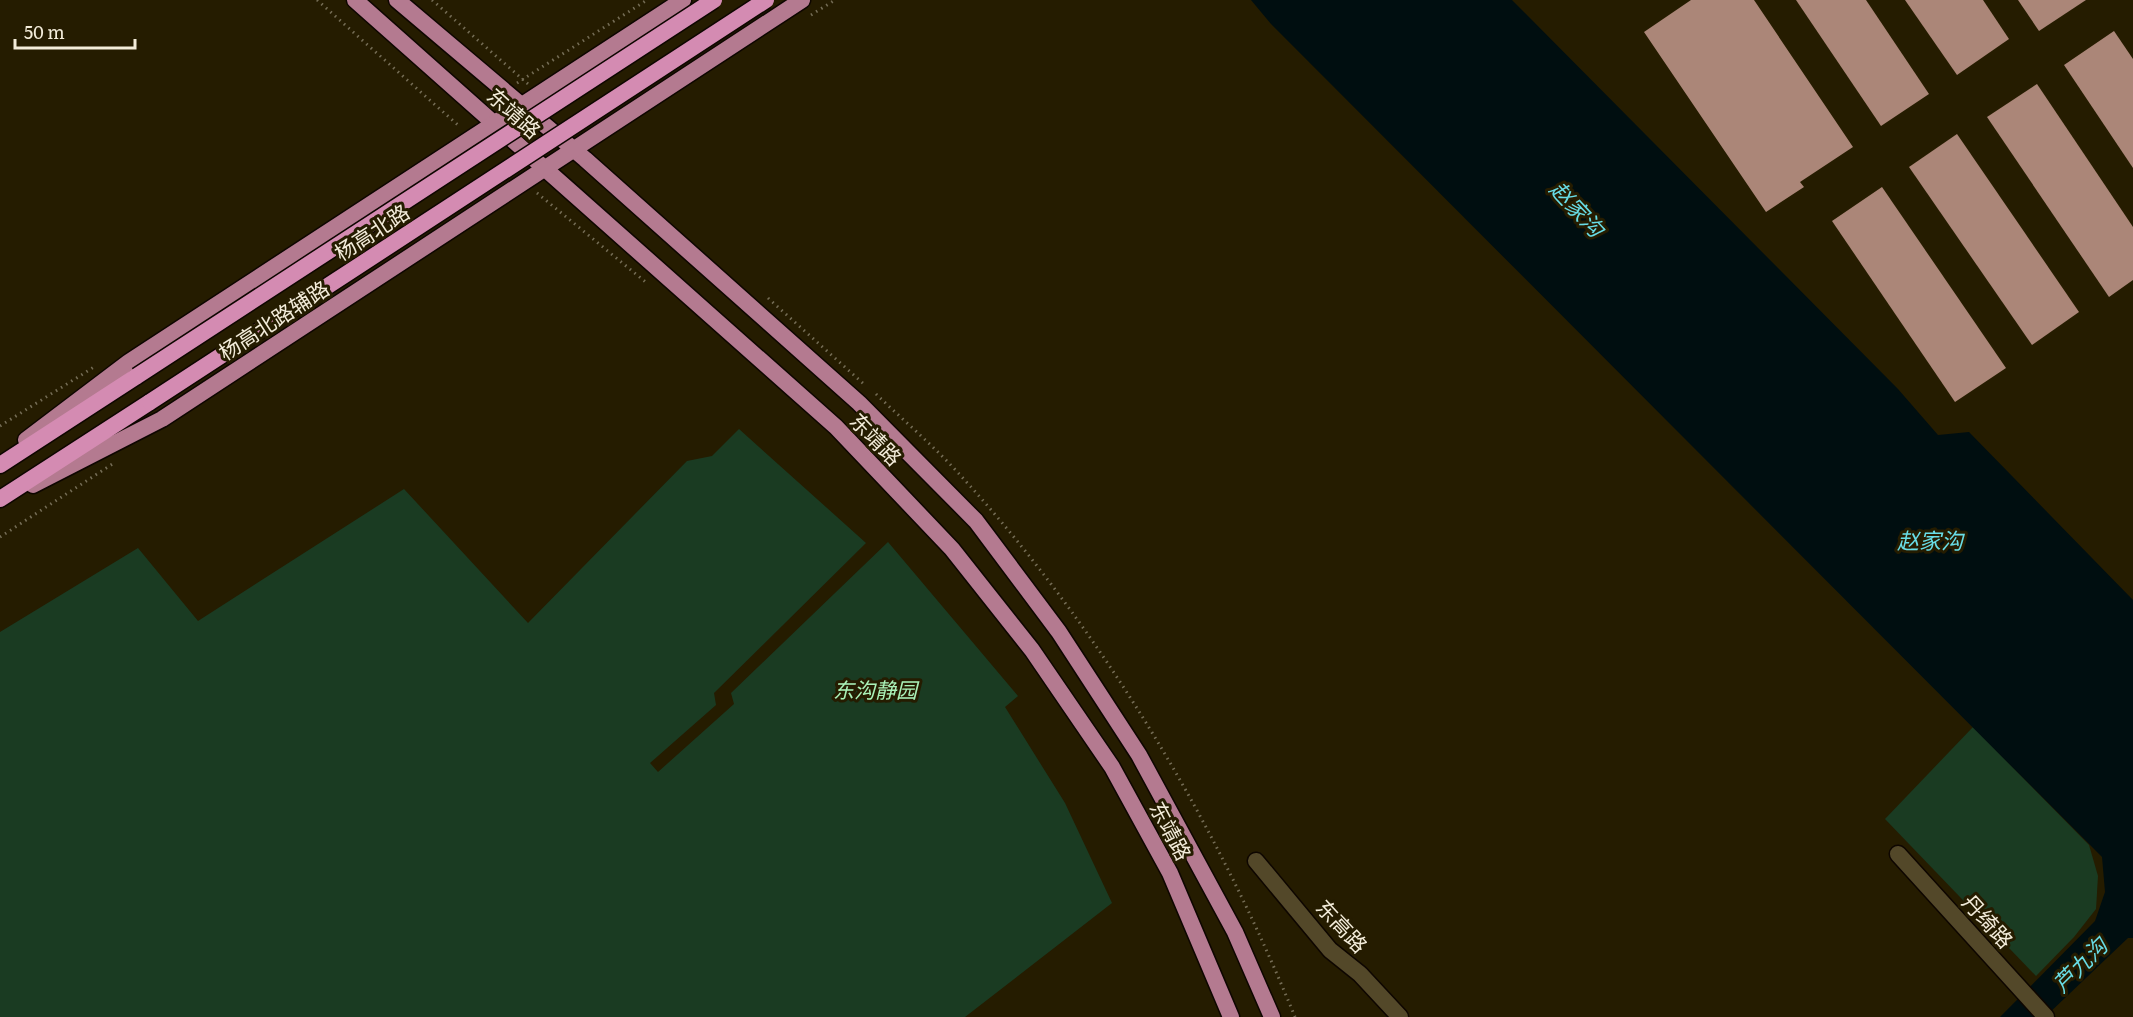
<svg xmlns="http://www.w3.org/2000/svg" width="2133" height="1017" font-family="Literata,'Noto Sans SC',serif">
<rect width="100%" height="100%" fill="#251c00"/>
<!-- green -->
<g fill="#1a3b22">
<polygon points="739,429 866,543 714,693 716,705 650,763 658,772 734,704 731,693 888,542 1018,696 1005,707 1065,803 1112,903 965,1017 0,1017 0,632 138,548 198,621 404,489 528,623 687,461 712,456"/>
<polygon points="1973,727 2089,845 2098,876 2096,909 2074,937 2036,976 1885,819"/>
</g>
<!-- water -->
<polygon fill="#000e10" points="1251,0 1512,0 1898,389 1938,435 1969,432 2133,600 2133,938 2128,938 2045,1017 2000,1017 2095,921 2105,892 2102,857 1271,24"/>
<!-- building -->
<g fill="#ab8678">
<polygon points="1691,0 1754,0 1853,147 1800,182 1804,187 1766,212 1644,32"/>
<polygon points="1796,0 1866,0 1929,94 1881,126"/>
<polygon points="1905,0 1983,0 2009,39 1957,75"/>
<polygon points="2018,0 2086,0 2039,31"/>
<polygon points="2114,31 2133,59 2133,168 2064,65"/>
<polygon points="2037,84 2133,227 2133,280 2109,297 1987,117"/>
<polygon points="1957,134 2079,312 2032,345 1909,167"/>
<polygon points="1882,187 2006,368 1955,402 1832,221"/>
</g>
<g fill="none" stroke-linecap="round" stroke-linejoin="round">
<!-- minor casing -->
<g stroke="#0e0600" stroke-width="19">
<g id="minor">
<polyline points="1898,854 2046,1017"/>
<polyline points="1256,861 1330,950 1360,974 1400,1017"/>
</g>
</g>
<!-- primary casing -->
<g stroke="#0e0600" stroke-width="19">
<g id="primary">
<polyline points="355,0 836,427 952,549 1032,650 1112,767 1170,873 1231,1017"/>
<polyline points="397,0 585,159 859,403 976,521 1059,632 1139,755 1235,932 1272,1017"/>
<polyline points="26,440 129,362 683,0"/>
<polyline points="33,485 162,419 802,0"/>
</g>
</g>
<!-- trunk casing -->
<g stroke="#0e0600" stroke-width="19">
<g id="trunk">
<polyline points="0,465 137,376"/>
<polyline points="0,499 150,402"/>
</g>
</g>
<!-- path -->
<g stroke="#756d55" stroke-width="3" stroke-dasharray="1.5 4.5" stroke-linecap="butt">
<polyline points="317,0 459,126"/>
<polyline points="432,0 528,84"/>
<polyline points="811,15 835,0"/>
<polyline points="517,83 647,0"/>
<polyline points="537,193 648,284"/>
<polyline points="768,298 866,386"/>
<path d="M876,394C904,421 935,447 961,476C1103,631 1216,823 1295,1017"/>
<polyline points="0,426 94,367"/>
<polyline points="0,537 114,463"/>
</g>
<!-- minor -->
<use href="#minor" stroke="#534829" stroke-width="16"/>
<!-- primary -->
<use href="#primary" stroke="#b47a90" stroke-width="16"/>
<!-- trunk -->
<use href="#trunk" stroke="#d48bb2" stroke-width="16"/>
<!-- trunk-bridge casing -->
<g stroke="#0e0600" stroke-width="19" stroke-linecap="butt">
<g id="trunk-bridge">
<polyline points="137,376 714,0"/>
<polyline points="150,402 766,0"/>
</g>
</g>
<!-- trunk-bridge -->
<use href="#trunk-bridge" stroke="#d48bb2" stroke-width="16"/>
</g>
<g text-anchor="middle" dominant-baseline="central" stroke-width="6" stroke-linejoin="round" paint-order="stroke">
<!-- street labels -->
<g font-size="21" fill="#f3ecda" stroke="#251c00">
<text transform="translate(515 112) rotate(42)">东靖路</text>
<text transform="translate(371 231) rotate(-33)">杨高北路</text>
<text transform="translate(273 319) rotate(-33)">杨高北路辅路</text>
<text transform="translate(877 438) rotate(46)">东靖路</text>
<text transform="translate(1172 830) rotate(62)">东靖路</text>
<text transform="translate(1989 920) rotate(48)">丹绮路</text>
<text transform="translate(1343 925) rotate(47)">东高路</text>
</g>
<!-- park labels -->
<g font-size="21" font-style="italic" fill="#aaf2b8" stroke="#251c00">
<text x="875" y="688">东沟静园</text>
</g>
<!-- water labels -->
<g font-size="22" font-style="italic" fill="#68dde6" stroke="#251c00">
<text transform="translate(1578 208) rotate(47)">赵家沟</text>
<text x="1930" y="539">赵家沟</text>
<text transform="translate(2079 964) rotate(-45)">芦九沟</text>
</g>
</g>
<!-- scale -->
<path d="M15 39v9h120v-9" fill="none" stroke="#f3ecda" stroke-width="3"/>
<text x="24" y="39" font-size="18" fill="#f3ecda" stroke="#251c00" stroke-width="4.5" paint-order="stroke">50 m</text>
</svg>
